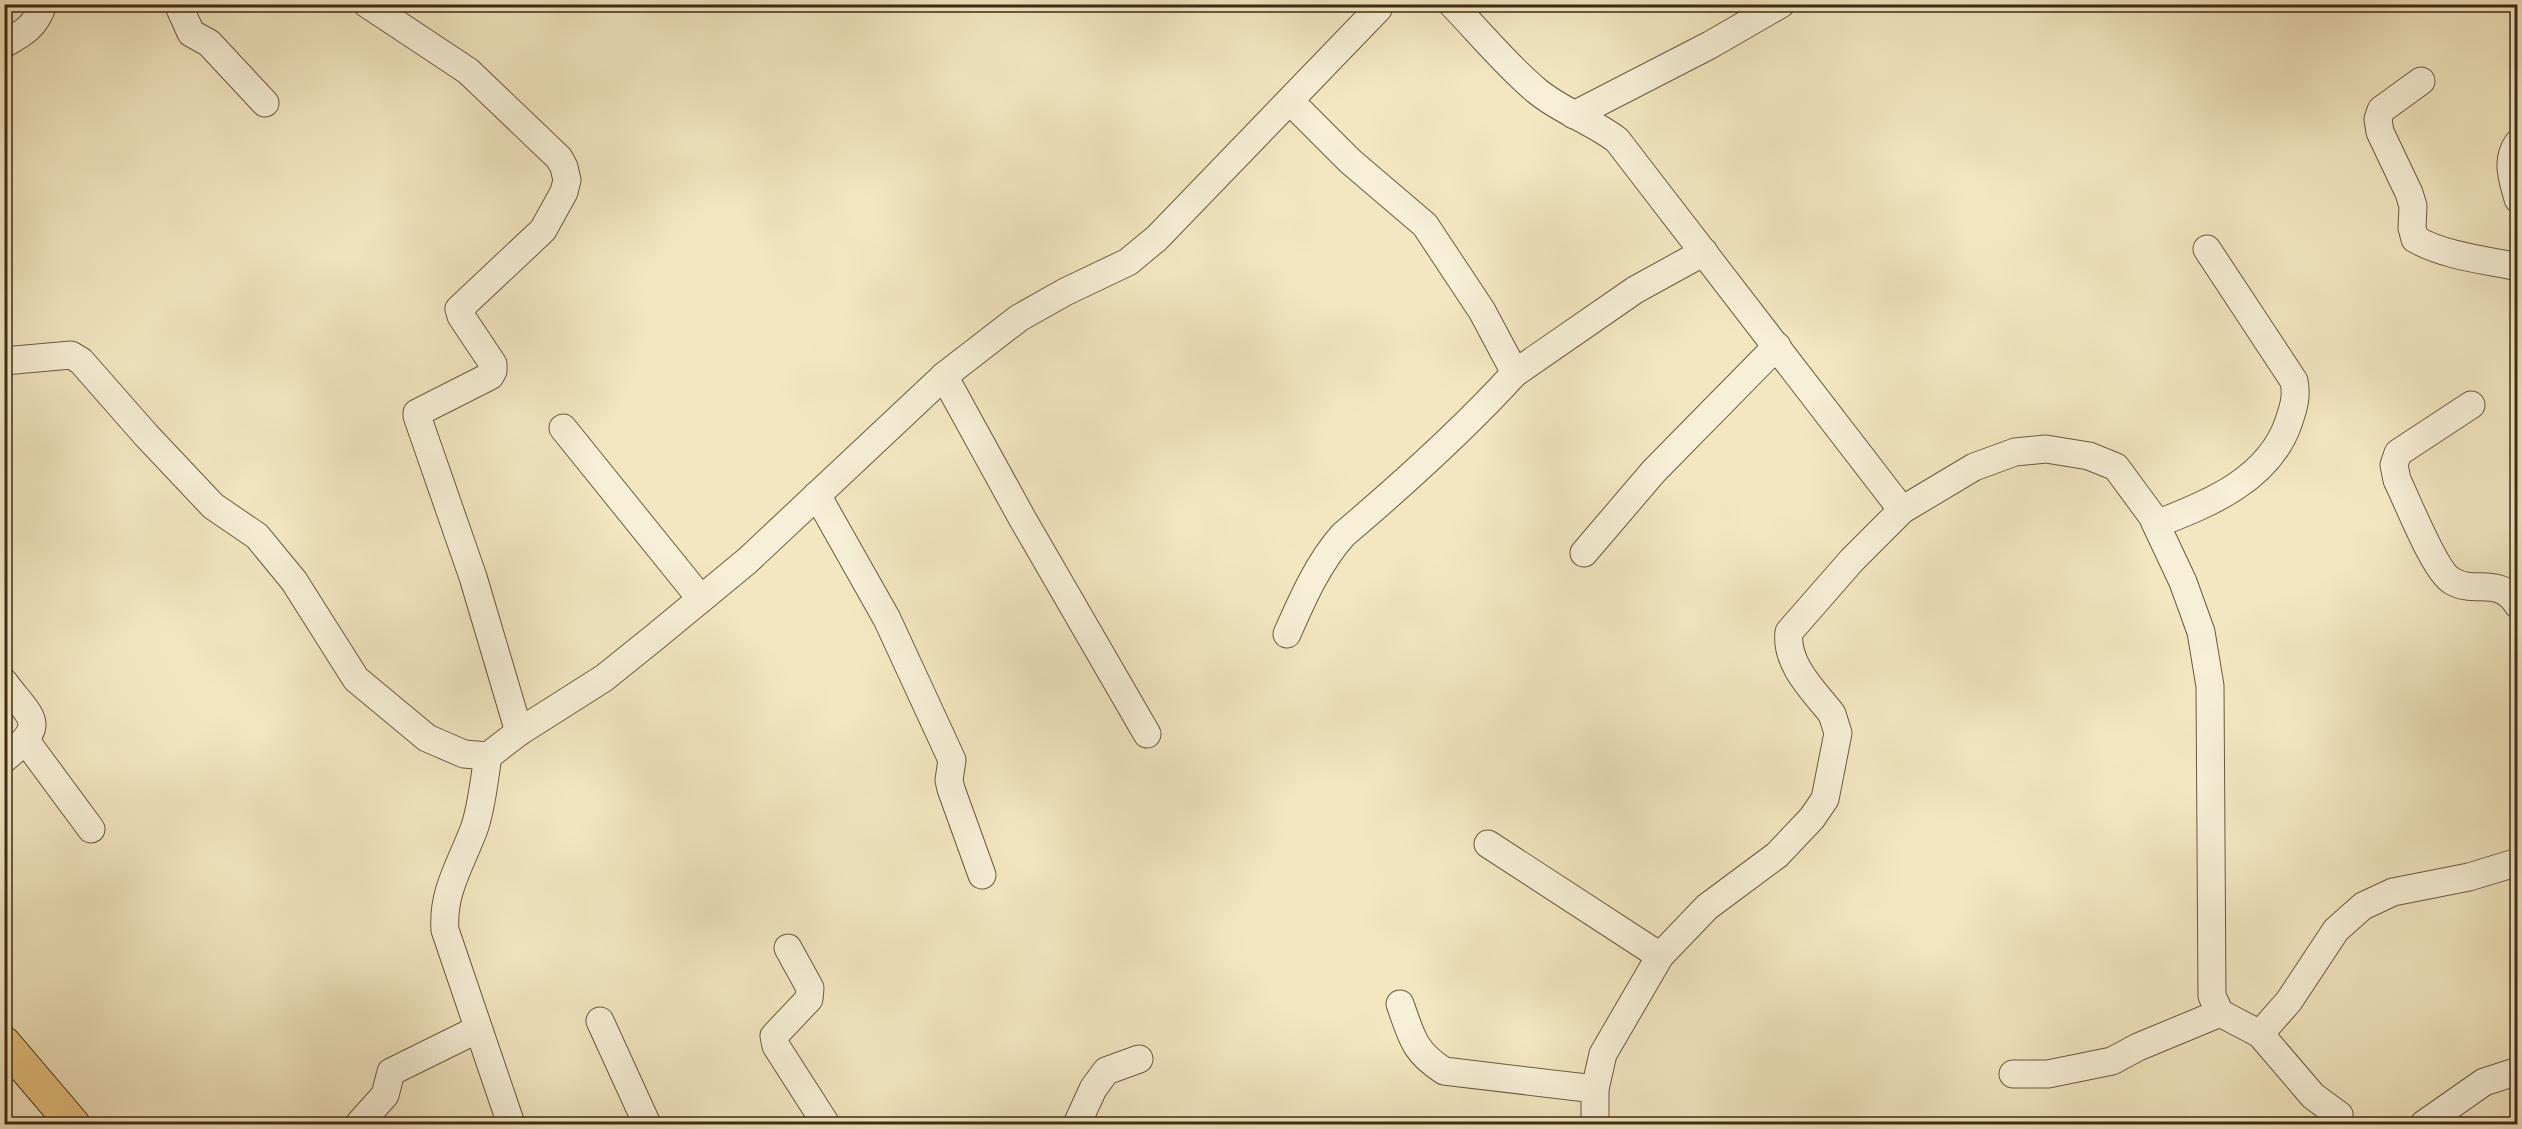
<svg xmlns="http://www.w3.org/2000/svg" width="2522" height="1129" font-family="Cardo,serif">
<rect width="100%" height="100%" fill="#f3e7c1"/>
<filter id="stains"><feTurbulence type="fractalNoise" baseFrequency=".00333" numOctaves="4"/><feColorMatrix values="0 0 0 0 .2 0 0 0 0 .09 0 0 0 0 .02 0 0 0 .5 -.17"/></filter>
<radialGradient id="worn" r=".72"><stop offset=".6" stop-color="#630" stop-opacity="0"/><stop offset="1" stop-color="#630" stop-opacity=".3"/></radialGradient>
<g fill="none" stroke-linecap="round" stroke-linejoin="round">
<!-- minor casing -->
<g stroke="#6b5a3e" stroke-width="29">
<g id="minor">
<polyline points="178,4 191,33 209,43 265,103"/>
<polyline points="367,4 468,71 559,158 564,167 567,180 564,192 543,230 459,309 461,316 493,364 493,371 490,376 417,413 417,416 473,577 519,732"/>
<path d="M1452,4C1480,33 1507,66 1537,91C1561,111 1592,121 1617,140L1902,510L1974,467L2015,452L2046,449L2089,456L2116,467L2152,516L2183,582L2201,632L2210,686L2212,996L2220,1013L2260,1034L2289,1001L2336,930L2363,906L2393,892L2469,877L2518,862"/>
<path d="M4,44C24,33 36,26 43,4"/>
<path d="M2421,81L2381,110L2378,119L2380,132L2409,193L2413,206L2412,228L2415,239C2445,256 2485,260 2518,267"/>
<polyline points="1574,115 1710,45 1781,4"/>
<path d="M2518,143C2505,161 2513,180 2518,199"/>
<polyline points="4,361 71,355 81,361 146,435 213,506 257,536 294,581 356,679 427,738 464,754 488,756"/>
<polyline points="1515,373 1635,290 1704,252"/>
<polyline points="944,376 1022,518 1147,734"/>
<path d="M2471,405L2398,453L2394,465L2397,480C2407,500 2435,572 2452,581C2476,595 2499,575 2518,605"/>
<polyline points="563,428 701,599"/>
<polyline points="817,495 887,619 952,760 949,780 951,789 982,875"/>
<path d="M2156,524C2209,504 2270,479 2289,421C2294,406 2297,396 2294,381L2207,249"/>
<polyline points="1584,553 1654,471 1777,346"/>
<path d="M1287,634C1302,600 1318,563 1343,535C1403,484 1462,431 1515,373L1482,311L1425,225L1350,161L1290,101"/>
<path d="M4,682C34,722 48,723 4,759"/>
<polyline points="26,741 91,829"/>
<polyline points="1488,844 1660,956"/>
<polyline points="788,948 810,988 809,999 774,1036 776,1046 826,1124"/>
<path d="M1400,1004C1412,1037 1413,1051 1444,1071L1595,1089"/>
<polyline points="600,1021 647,1124"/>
<polyline points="2260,1034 2313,1096 2339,1115 2337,1124"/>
<polyline points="2013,1074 2048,1074 2112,1061 2138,1047 2220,1013"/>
<polyline points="359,1124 385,1095 391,1072 478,1029"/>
<path d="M511,1124L445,930C442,892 461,864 474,829C482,807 484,780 488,756L519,732L604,678L655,637L747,561L944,376L1019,318L1065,292L1128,262L1157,238L1378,9L1374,4"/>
<polyline points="1077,1124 1093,1089 1106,1071 1139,1059"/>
<path d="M1595,1124V1089L1603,1054L1660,956L1707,907L1777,855L1812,818L1825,799L1838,733L1832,714C1814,691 1785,664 1789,632L1852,560L1902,510"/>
<polyline points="2424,1124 2484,1082 2518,1071"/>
</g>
</g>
<!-- major casing -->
<g stroke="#3e2b13" stroke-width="35">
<polyline id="major" points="4,1043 73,1124"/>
</g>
<!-- minor -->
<use href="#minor" stroke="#f7efd7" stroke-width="27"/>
<!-- major -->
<use href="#major" stroke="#eac480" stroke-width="33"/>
</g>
<!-- margin -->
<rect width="2522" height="1129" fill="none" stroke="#f3e7c1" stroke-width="24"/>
<rect x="6" y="6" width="2510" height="1117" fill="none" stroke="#3e2b13" stroke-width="3"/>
<rect x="12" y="12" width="2498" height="1105" fill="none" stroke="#3e2b13" stroke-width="1.5"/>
<rect width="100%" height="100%" filter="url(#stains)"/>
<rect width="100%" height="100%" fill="url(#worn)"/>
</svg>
